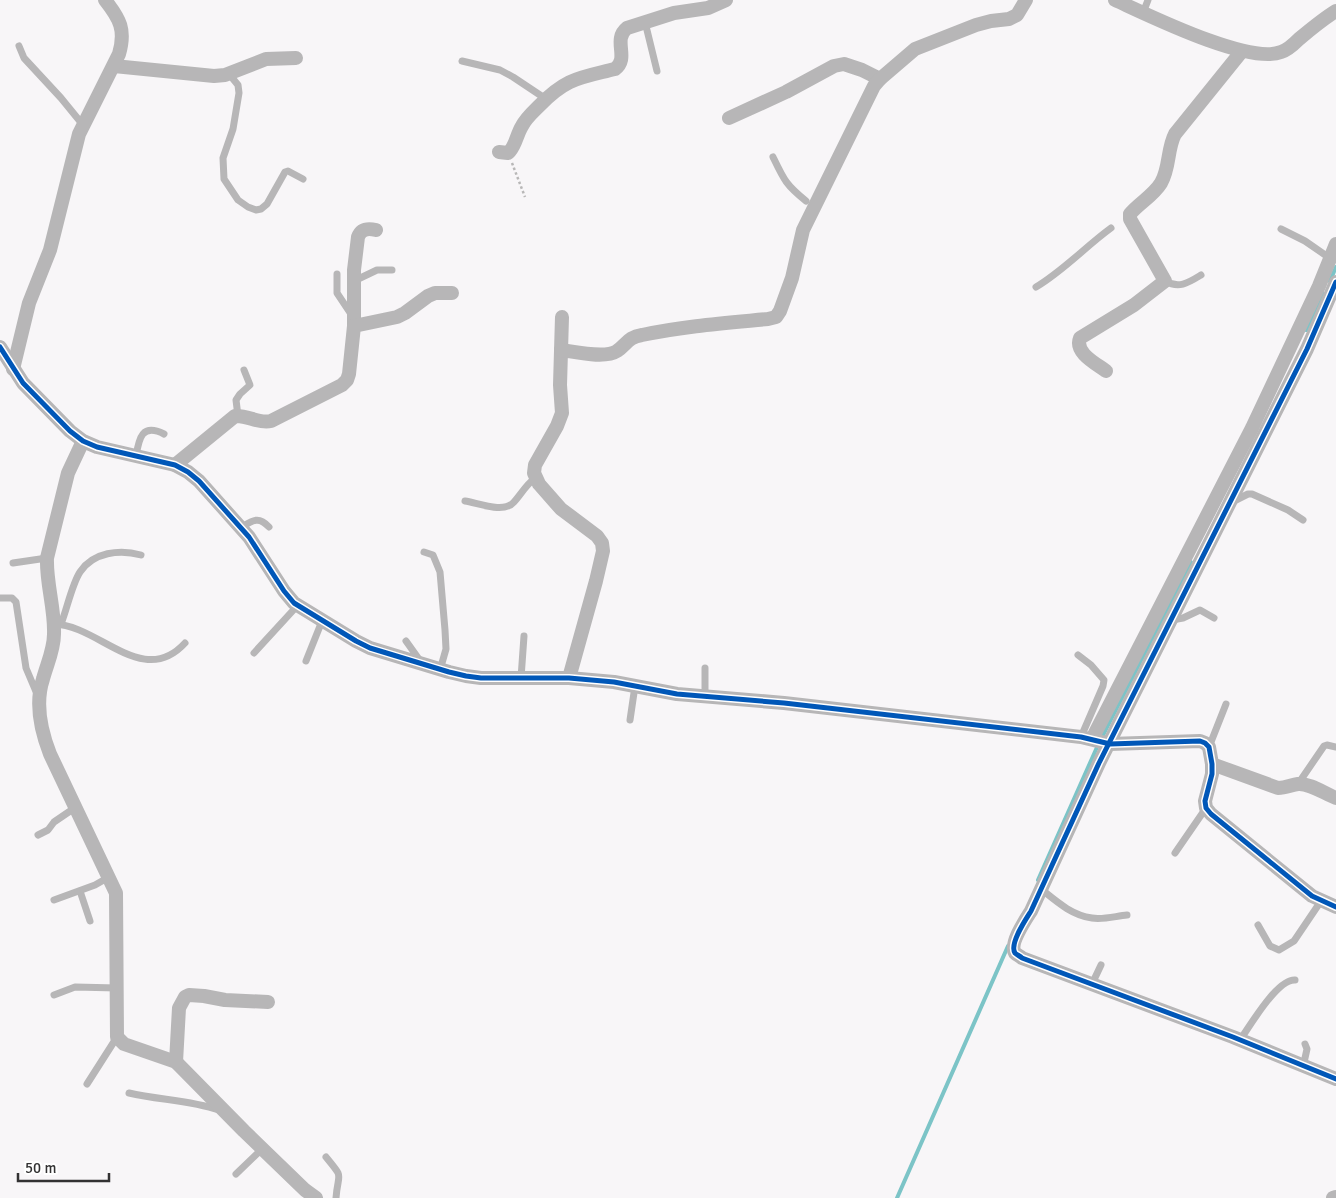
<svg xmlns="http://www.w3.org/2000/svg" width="1336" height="1198" font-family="Signika,sans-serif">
<rect width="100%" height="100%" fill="#f8f6f8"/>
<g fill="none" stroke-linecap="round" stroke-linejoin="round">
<!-- stream -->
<g stroke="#7cc4c7" stroke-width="4">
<polyline points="1330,281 1336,267"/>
<polyline points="1306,330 1324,294"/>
<polyline points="1101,739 1191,562"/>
<polyline points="1038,880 1098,745"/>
<polyline points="897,1198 1008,946"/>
</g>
<!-- path -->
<polyline stroke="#b8b7b7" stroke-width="2.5" stroke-dasharray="2.5 2.5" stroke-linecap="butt" points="512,163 525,197"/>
<!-- lane -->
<g stroke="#b7b6b7" stroke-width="7">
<polyline points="1143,13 1148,0"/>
<polyline points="645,22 657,71"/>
<polyline points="19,46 24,58 61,98 83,125"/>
<polyline points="462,61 500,70 513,77 546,99"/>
<polyline points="229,74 238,85 239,93 233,129 223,158 224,179 238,200 248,207 256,210 261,209 267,204 285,172 288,171 303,179"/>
<path d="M773,157C784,180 786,185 806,201"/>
<polyline points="1281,229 1305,241 1331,259"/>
<polyline points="337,274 337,293 351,314"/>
<polyline points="354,281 377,270 392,270"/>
<path d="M1165,281C1179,289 1188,283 1201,275"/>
<path d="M1036,287C1063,271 1085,247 1111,228"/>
<polyline points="238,416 236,400 240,394 250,385 244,370"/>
<path d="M136,456C139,438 142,423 164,434"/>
<path d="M465,501C478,503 504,514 514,502C521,494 526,485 535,478"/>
<polyline points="1234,501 1248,494 1252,494 1288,510 1303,520"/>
<path d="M242,527C253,520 259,516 269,527"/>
<polyline points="424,552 433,555 440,572 445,630 446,649 440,670"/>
<polyline points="13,563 47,558"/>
<polyline points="0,598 12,598 16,602 26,668 37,694"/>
<polyline points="1172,620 1183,618 1200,610 1214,618"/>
<path d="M54,624C99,625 143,689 185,643"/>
<path d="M61,624C67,609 72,584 80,572C93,552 120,549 141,555"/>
<polyline points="406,641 421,662"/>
<polyline points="254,653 298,605"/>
<polyline points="1078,655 1091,665 1104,680 1103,686 1081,737"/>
<polyline points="306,661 322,621"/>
<polyline points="705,668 705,697"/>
<polyline points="521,678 524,636"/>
<polyline points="630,720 635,686"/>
<polyline points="1209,747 1226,704"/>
<polyline points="1298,784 1324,746 1327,745 1336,747"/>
<polyline points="38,835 48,830 54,822 76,807"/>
<polyline points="1175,853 1206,808"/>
<path d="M1041,889C1056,901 1071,915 1092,918C1103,920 1116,916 1127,915"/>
<polyline points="80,891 90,921"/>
<polyline points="54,900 95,885 109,877"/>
<polyline points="1258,925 1270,946 1279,950 1294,941 1321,901"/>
<polyline points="1092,984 1101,965"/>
<polyline points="54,995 75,987 117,988"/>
<path d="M1240,1040C1250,1026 1277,979 1295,980"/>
<polyline points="1303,1067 1307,1049 1305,1044"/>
<polyline points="87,1084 117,1037"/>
<path d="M129,1093C159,1100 190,1100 219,1110"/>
<path d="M326,1157C345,1180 338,1171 336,1198"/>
<polyline points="236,1174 262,1149"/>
</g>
<!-- street -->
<g stroke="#b7b6b7" stroke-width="14">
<path d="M1115,0C1148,15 1249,65 1281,52C1288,50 1294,44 1299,39C1311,29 1323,19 1336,11"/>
<polyline points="114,66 214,76 225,75 266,59 296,58"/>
<polyline points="729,118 786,92 834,66 844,64 862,70 880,79"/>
<path d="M499,152L508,153L510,151C516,144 517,134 522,126C526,118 533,112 539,106C566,78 579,78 615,69C630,58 612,40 627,28L674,13L708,8L726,0"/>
<path d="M1336,282L1307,349L1099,763L1031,911C1026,919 1009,944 1015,953C1017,955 1020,956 1022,958L1233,1037L1336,1079"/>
<polyline points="562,317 560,385 562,413 557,426 535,465 534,473 539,484 561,509 597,536 602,543 603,551 596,581 569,678"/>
<path d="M354,326V270L358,237C361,229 367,228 376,230"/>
<polyline points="0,347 23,383 70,431 83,441 97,447 175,465 188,472 199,481 249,537 284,591 294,603 356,641 370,648 449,672 466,676 481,678 569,678 614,682 677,694 784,703 1081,737 1110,744 1200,741 1205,743 1209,747 1212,764 1212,774 1205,801 1206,808 1211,814 1312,896 1336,907"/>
<path d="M561,350C576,352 605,359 617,351C627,344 628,337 642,335C684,326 726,323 768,319L776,317L780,311L792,278L803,230L874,86L880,79L915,49L976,25L991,21L1009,19L1017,15L1026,0"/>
<path d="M13,369L29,303L50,250L79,134L119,54C126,30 120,19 105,0"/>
<path d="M1106,371C1097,364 1074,353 1080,338L1134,305L1165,281L1130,219V214C1139,203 1153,196 1161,183C1170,168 1167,149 1175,134L1242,51"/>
<path d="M83,441L68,473L47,558C46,583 55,609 54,634C54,650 47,664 43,679C35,703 41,731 50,754L116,893L117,1037L124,1044L176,1062L244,1131L305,1190L316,1198"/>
<path d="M175,465L235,416C248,415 258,424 271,421L342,385L347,380L349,374L354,326L397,317L405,313L428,296L435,293H452"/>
<polyline points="1092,739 1252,428 1319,286 1336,244"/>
<path d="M1212,764L1278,788C1286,788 1291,785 1298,784C1310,783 1325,794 1336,798"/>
<polyline points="176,1062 179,1008 185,997 189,995 204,996 225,1000 268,1002"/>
<polyline points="1333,1198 1336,1197"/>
</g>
<!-- cycleway casing -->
<g stroke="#fff" stroke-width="8">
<g id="cycleway">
<path d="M1336,282L1307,349L1099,763L1031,911C1026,919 1009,944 1015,953C1017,955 1020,956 1022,958L1233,1037L1336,1079"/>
<polyline points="0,347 23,383 70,431 83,441 97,447 175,465 188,472 199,481 249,537 284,591 294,603 356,641 370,648 449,672 466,676 481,678 569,678 614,682 677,694 784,703 1081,737 1110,744 1200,741 1205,743 1209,747 1212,764 1212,774 1205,801 1206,808 1211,814 1312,896 1336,907"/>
</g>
</g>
<!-- cycleway -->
<use href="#cycleway" stroke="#0057b8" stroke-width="5"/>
</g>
<!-- scale -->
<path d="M18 1173v8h91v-8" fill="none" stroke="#333233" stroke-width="2.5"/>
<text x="25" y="1173" font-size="15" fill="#333233" stroke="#ffffff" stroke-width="4" paint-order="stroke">50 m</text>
</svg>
